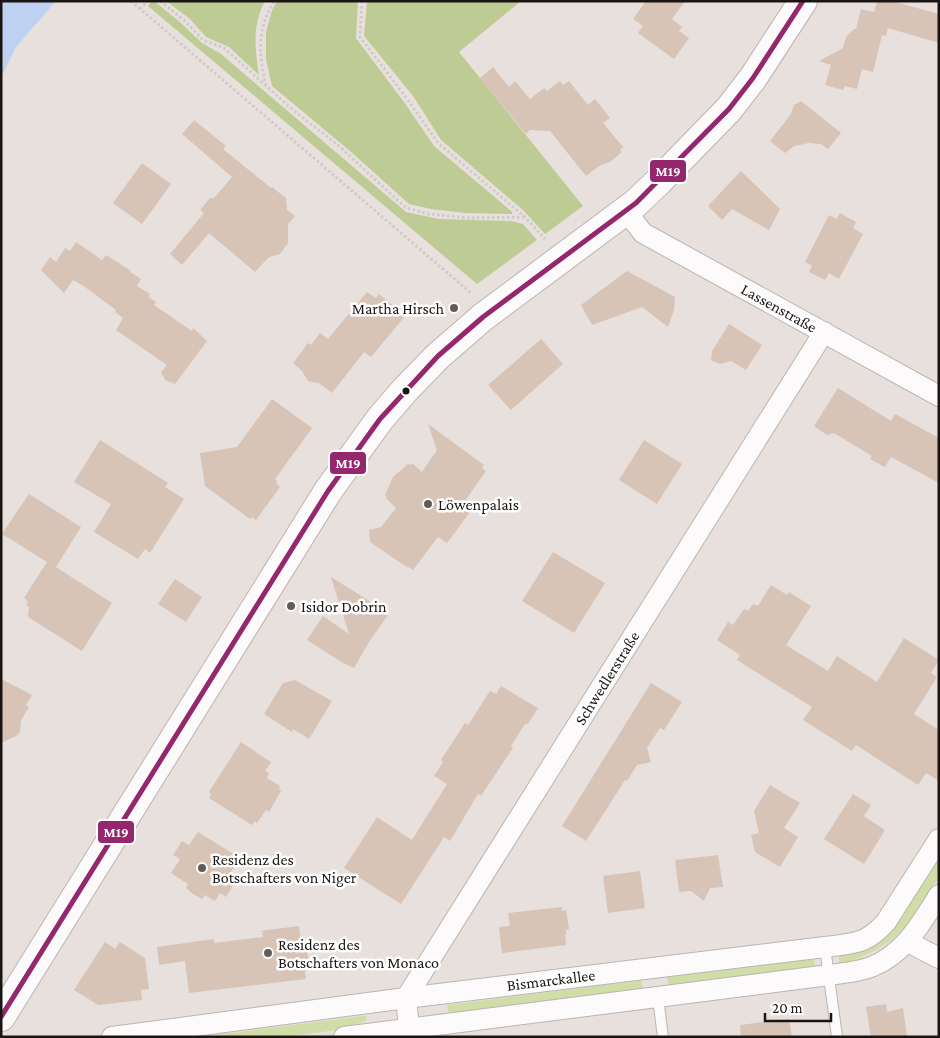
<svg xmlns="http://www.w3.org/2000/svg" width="940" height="1038" font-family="'Crimson Pro',serif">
<rect width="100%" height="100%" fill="#e8e0dc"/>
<!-- green -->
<g fill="#d0dda6">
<path d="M939,856V877L907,925L891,940L876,950L844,965L839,964V955C857,951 874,948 888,935Z"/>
<polygon points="811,957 814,959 815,967 669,987 667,977"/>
<polygon points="641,980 643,991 449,1016 447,1005"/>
<polygon points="363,1016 366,1016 367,1020 344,1029 285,1037 199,1037"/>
</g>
<!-- forest -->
<g fill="#bfcb94">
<polygon points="152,1 154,1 181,23 202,43 221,54 406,212 439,219 511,221 523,224 537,240 477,284 148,6"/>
<path d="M166,1H265C252,25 255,50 259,75L229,47L206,37L190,19Z"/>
<polygon points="277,1 358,1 356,38 404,102 434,146 510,210 512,212 512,214 465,213 431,209 409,204 350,151 272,86 266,60 266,32 272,10"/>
<polygon points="367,1 521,1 459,52 583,206 545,234 523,210 441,140 413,96 364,36"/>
</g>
<!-- water -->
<polygon fill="#bfd1f2" points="1,1 56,1 16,47 1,78"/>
<!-- building -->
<g fill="#d8c3b7">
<polygon points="646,1 685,1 672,19 682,27 679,31 689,38 674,59 638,33 643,26 633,19"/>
<polygon points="877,1 892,1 939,14 939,43 888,28 886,36 882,35 873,72 862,69 857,89 845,86 843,90 825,85 831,65 819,61 843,48 846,37 854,29 856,29 861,9 874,12"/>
<polygon points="493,67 509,87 515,81 530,99 544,88 547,91 560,81 563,85 569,81 588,105 595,99 610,118 603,123 623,147 620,150 622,152 610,162 599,166 586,176 550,131 530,130 526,134 480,78"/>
<polygon points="801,101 841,133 828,149 821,144 809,143 794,146 785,153 770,141 791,114 794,105"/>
<polygon points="194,120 226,146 223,149 271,188 272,187 286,198 287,210 295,216 288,224 288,243 280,254 269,257 255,272 209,233 182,265 170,254 204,213 200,210 210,198 214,198 232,177 182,134"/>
<polygon points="142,163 171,184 142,224 113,203"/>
<polygon points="741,171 780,209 769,230 732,209 722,220 708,206"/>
<polygon points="840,213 856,222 853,228 863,234 839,279 829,273 825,280 809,272 812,266 805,262 829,215 837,219"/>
<polygon points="76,242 102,260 106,255 131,271 130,272 141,279 137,286 150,294 148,297 156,302 154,305 192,331 193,328 207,341 175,384 165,380 161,372 167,365 116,330 123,318 115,312 116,310 85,287 73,280 64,293 41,270 50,257 56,262 65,248 70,251"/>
<polygon points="627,271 675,297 674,310 668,327 642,307 592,325 581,305"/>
<polygon points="367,292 376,298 379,294 405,316 371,357 364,352 332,393 319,383 308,381 302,371 293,363 308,343 311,345 320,333 328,339"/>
<polygon points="729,324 762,345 746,370 731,361 720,364 711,360 712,351"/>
<polygon points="541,339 563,364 511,410 488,385"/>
<polygon points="838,388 891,421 895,414 939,438 939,483 891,457 885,467 870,459 872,456 834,433 827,435 814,426"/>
<polygon points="272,399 312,428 275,479 277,481 276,483 280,487 256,520 252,517 250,519 205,486 200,453 237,447"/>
<polygon points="428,424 484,465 482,468 486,471 462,505 470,512 447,543 438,537 413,570 409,567 408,568 370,542 369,530 381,527 396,508 386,498 387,497 385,495 393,477 408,464 411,465 412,463 422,472 437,450"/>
<polygon points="100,440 168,483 165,487 184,499 150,553 145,549 138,559 94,532 111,504 74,482"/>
<polygon points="644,440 682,464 657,504 619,480"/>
<polygon points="29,494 81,527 56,567 112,603 82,651 28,617 29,607 26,605 28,601 24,598 47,562 2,534"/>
<polygon points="553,552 605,583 574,633 522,601"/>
<polygon points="331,577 379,607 388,615 369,642 354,668 343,663 307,640 323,616 349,634"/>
<polygon points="175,579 202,597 186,622 158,604"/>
<polygon points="771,585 787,595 789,592 811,606 786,645 828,671 837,656 877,682 904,638 939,660 931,673 937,677 914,714 939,730 939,781 926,773 918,785 856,745 852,751 803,720 812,707 737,660 740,655 717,640 728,622 733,625 744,609 748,611 753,604 758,606"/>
<polygon points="1,679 32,695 26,705 29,707 21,720 20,732 16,736 1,743"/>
<polygon points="295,680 332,701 309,739 293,729 292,732 264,714 283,683"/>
<polygon points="651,683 682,702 664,730 660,728 647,748 651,762 637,765 627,781 625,780 586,841 562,826"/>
<polygon points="501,686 538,708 528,724 525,724 511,746 513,748 481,796 478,794 450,841 444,837 401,904 344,868 377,817 412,840 447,784 434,776 443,762 441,760 465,723 468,725 490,691 496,694"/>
<polygon points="241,742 271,762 265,771 269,773 267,778 280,786 279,789 281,791 269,812 266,810 257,823 255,821 252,825 209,798 211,794 209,792"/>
<polygon points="770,785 800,803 784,828 798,837 780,867 755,852 751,835 759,833 754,811"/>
<polygon points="853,794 871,805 864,816 885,830 864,864 824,839"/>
<polygon points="198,832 240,858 231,872 238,877 226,897 220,893 215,901 205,895 202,899 193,894 186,888 188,884 171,873 179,861 179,858 173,855 182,841 189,845"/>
<polygon points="718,855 723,887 710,888 704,901 691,891 679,892 675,860"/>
<polygon points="640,871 645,908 608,913 603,876"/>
<polygon points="562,907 562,911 566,910 569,929 566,930 566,934 565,934 566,945 502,953 499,927 510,926 508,913"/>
<polygon points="299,926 301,942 306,944 308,958 304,962 306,979 189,993 185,961 159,965 157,947 214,939 214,943 263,937 262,933 264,933 260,931"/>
<polygon points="105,942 115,949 120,942 145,958 149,989 141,990 142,1000 98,1005 74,990"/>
<polygon points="886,1004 887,1012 903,1008 907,1037 871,1037 866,1007"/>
<polygon points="789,1019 792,1037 741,1037 740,1025"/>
</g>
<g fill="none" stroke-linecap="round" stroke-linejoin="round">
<!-- lane casing -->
<g stroke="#bab5b2" stroke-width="12">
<g id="lane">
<polyline points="825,947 837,1037"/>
<polyline points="658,998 663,1037"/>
</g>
</g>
<!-- street casing -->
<g stroke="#bab5b2" stroke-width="22">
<g id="street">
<polyline points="626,211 643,233 939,396"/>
<polyline points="908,942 939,958"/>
<polyline points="409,1028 406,998 824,332"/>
<path d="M112,1037L406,998L825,947C854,943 865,945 886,922L939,839"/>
<path d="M344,1037L829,975C842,973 858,972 871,967C904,954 921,924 939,895"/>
</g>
</g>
<!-- secondary casing -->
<g stroke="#bab5b2" stroke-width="30">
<polyline id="secondary" points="1,1017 328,491 380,419 405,390 438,356 483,317 636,203 658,182 729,109 753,78 803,1"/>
</g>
<!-- path -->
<g stroke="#cecccb" stroke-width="3" stroke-dasharray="2.5 2.5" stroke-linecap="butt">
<polyline points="131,1 472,294"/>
<polyline points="160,1 185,21 203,40 224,48 293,110 339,146 406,208 429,214 470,218 525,217"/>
<polyline points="362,1 360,37 408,100 438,143 525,217 545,239"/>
<polyline points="140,9 148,1"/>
<path d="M266,86C259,53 256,32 274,1"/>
<polyline points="1,957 2,957"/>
</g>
<!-- lane -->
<use href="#lane" stroke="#fcfafa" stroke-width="10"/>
<!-- street -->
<use href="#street" stroke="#fcfafa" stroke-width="20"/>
<!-- secondary -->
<use href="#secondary" stroke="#fcfafa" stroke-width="28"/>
<!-- bus-1 casing -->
<g stroke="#fff" stroke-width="9">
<polyline id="bus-1" points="1,1017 328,491 380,419 438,356 483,317 636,203 729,109 753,78 803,1"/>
</g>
<!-- bus-1 -->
<use href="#bus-1" stroke="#95276e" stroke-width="5"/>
</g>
<!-- markers -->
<g fill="#625c59" stroke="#fff" stroke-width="2">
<circle cx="454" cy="308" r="5"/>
<circle cx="428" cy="504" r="5"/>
<circle cx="291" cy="606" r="5"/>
<circle cx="202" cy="868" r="5"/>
<circle cx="268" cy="953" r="5"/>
</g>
<circle fill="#1a1513" stroke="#fff" stroke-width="2" cx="406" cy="391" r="4.5"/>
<g text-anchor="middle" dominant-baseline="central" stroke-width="5" stroke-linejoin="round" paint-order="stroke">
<!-- poi labels -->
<g font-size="16" fill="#1a1513" stroke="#fff" text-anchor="start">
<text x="444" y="308" text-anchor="end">Martha Hirsch</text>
<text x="438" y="504">Löwenpalais</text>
<text x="301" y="606">Isidor Dobrin</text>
<text x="212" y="859">Residenz des<tspan x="212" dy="18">Botschafters von Niger</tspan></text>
<text x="278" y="944">Residenz des<tspan x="278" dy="18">Botschafters von Monaco</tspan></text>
</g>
<!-- street labels -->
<g font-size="16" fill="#1a1513" stroke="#fff">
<text transform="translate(779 308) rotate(29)">Lassenstraße</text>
<text transform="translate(607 678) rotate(-58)">Schwedlerstraße</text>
<text transform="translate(551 980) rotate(-7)">Bismarckallee</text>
</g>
</g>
<g stroke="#fff" stroke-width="2">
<rect x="649" y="159" width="38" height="24" rx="5" fill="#95276e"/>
<rect x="329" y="451" width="38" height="24" rx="5" fill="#95276e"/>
<rect x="97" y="820" width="38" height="24" rx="5" fill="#95276e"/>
</g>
<g font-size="14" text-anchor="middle" font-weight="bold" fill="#fff">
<text x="668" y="176">M19</text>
<text x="348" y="468">M19</text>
<text x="116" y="837">M19</text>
</g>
<!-- border -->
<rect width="940" height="1038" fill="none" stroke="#1a1513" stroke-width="5"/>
<!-- scale -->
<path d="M765 1013v8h66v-8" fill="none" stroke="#1a1513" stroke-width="2.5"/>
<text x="772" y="1013" font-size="15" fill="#1a1513" stroke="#ffffff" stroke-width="4" paint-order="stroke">20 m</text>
</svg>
